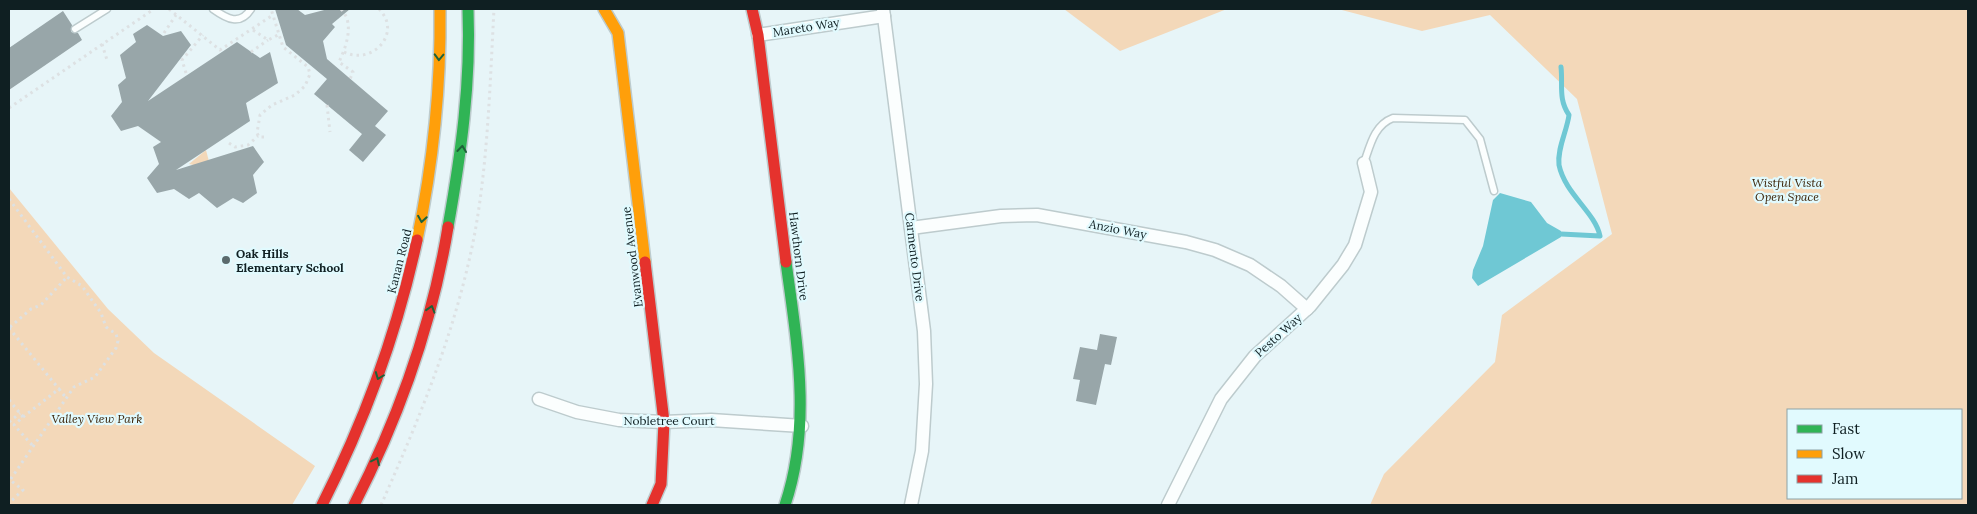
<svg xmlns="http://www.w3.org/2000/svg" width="1977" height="514" font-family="Lora,serif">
<rect width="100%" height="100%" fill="#e7f5f8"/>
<!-- green -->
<g fill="#f3d8b9" fill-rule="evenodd">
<polygon points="1064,9 1227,9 1120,51"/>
<path d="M1338,9H1968V505H1370L1384,474L1495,362L1502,315L1612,234L1577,99L1490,15L1422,31ZM1788,410H1961V498H1788Z"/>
<polygon points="206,150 211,169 189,164"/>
<polygon points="9,188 108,309 154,353 315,466 292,505 9,505"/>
</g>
<!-- water -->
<polygon fill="#6fc8d4" points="1500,193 1531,202 1547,223 1561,231 1561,237 1478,286 1472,278 1473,270 1483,246 1493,200"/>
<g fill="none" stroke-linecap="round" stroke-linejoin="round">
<!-- stream -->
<path stroke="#6fc8d4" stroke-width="5" d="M1561,67C1563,85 1558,99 1569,115C1567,131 1557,148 1559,165C1565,194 1595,212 1600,236L1561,234"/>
</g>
<!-- building -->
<g fill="#98a6a9">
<polygon points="275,9 297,9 305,15 328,9 350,9 332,24 335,27 323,41 327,59 388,111 375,126 386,135 363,162 349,150 362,134 314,94 327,79 286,45"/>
<polygon points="63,11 72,25 71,32 78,33 82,40 9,90 9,48"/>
<polygon points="147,25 163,36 181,31 191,45 148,101 237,42 260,58 270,52 278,83 246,103 250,121 176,170 253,146 264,162 253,175 257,193 243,203 233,198 217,208 199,193 189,199 174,189 157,193 147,178 159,164 153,147 161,142 138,126 121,131 111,116 122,102 118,85 126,78 120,55 136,42 133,34"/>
<polygon points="1100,334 1117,337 1111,365 1105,364 1096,405 1076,401 1080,380 1073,379 1080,347 1097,350"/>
</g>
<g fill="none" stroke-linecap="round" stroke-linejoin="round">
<!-- lane casing -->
<g stroke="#bdcbcd" stroke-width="9">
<g id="lane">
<path d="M213,9C227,19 240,26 251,9"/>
<polyline points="75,29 107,9"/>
<path d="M1364,163C1370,146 1374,125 1393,118L1465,120L1480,139L1494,191"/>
</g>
</g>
<!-- street casing -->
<g stroke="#bdcbcd" stroke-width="15">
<g id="street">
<polyline points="883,9 924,331 926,384 922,451 911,505"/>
<polyline points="758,35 884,16"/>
<polyline points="911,228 1001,216 1037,215 1186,242 1215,250 1250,265 1281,286 1307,309"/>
<polyline points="539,399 577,412 619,420 664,422 711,420 802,426"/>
<polyline points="1168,505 1221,399 1255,356 1310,306 1343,265 1355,245 1371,192 1364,163"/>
</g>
</g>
<!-- fast casing -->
<g stroke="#bdcbcd" stroke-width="14">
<g id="fast">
<path d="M448,227C461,154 471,83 468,9"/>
<path d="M785,505C812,425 797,344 786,262"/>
</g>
</g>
<!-- slow casing -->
<g stroke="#bdcbcd" stroke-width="14">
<g id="slow">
<polyline points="604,9 618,33 645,262"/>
<path d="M417,240C433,164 441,86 440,9"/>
</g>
</g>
<!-- jam casing -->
<g stroke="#bdcbcd" stroke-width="14">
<g id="jam">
<polyline points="752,9 758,35 786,262"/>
<polyline points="645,262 664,422 661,484 652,505"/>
<path d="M322,505C365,420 397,333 417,240"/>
<path d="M354,505C399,417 432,325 448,227"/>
</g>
</g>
<!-- path -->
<g stroke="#dde1e3" stroke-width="3" stroke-dasharray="2.5 4" stroke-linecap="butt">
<polyline points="169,9 220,50 273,15"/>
<path d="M341,9C355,23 346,47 339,62L353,72L350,79"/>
<polyline points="253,30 268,40 278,35"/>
<polyline points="164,33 176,15"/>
<polyline points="102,44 107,60"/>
<polyline points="251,52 268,40"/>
<path d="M344,52C372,66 403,33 379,9"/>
<polyline points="186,73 182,60 203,35"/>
<polyline points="327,105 330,132"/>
<polyline points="9,108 154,9"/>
<polyline points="264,137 259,137 257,133 260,115 272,105 295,95 305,86 310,74 308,67 283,47 271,9"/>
<polyline points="229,143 235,147 248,145 258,136"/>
<polyline points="9,199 67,277 82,286 101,313 106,327 116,334 118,341 116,348 95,377 74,387 10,480 23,490 9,503"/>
<polyline points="10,327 31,309 41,305 67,277"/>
<polyline points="9,328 59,389"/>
<polyline points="9,400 23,417 14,425 33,446"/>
<polyline points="23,417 59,389 67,399"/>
<polyline points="9,422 20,413"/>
<path d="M381,505C420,417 457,328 475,232C488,160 490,83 494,9"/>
</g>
<!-- lane -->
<use href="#lane" stroke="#fbfefe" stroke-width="6"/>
<!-- street -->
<use href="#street" stroke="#fbfefe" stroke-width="12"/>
<!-- fast -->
<use href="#fast" stroke="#30b455" stroke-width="11"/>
<!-- slow -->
<use href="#slow" stroke="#ff9f0a" stroke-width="11"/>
<!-- jam -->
<use href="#jam" stroke="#e5322d" stroke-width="11"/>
</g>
<!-- one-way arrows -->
<defs><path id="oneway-chevron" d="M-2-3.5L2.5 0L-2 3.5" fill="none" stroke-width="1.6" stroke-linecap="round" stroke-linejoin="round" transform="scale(1.25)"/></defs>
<g stroke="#1e6239">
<use href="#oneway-chevron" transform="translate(439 57) rotate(92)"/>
<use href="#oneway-chevron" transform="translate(462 149) rotate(-84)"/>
<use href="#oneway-chevron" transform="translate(422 219) rotate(99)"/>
<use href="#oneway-chevron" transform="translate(431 309) rotate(-73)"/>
<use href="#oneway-chevron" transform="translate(379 376) rotate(111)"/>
<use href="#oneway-chevron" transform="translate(376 461) rotate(-65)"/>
</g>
<!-- markers -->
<circle fill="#5b6a6d" stroke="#e1fafe" stroke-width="2" cx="226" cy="260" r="5"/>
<g text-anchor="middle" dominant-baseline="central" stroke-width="4.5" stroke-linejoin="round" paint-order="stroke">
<!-- street labels -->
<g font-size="12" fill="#0f1f22" stroke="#e1fafe">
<text transform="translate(806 27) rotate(-9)">Mareto Way</text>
<text transform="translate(1118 229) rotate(11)">Anzio Way</text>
<text transform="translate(799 256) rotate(83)">Hawthorn Drive</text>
<text transform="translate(632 257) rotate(-97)">Evanwood Avenue</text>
<text transform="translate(915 257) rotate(83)">Carmento Drive</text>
<text transform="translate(399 261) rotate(-76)">Kanan Road</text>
<text transform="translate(1278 335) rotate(-42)">Pesto Way</text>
<text x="669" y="420">Nobletree Court</text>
</g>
<!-- park labels -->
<g font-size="12" font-style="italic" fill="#3c2408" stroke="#e1fafe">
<text x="1787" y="182">Wistful Vista<tspan x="1787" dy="14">Open Space</tspan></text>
<text x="97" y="418">Valley View Park</text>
</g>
<!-- poi labels -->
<g font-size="12" font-weight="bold" fill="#0f1f22" stroke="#e1fafe" text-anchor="start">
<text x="236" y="253">Oak Hills<tspan x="236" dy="14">Elementary School</tspan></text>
</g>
</g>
<!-- border -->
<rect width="1977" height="514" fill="none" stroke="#0f1f22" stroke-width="20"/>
<!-- legend -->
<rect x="1787" y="409" width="175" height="90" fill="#e1fafe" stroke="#8da2a6"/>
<rect x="1797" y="425" width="25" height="8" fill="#30b455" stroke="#8da2a6"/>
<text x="1832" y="434" font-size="15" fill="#0f1f22">Fast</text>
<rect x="1797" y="450" width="25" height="8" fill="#ff9f0a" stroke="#8da2a6"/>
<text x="1832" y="459" font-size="15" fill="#0f1f22">Slow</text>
<rect x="1797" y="475" width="25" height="8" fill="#e5322d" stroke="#8da2a6"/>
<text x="1832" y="484" font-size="15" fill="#0f1f22">Jam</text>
</svg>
